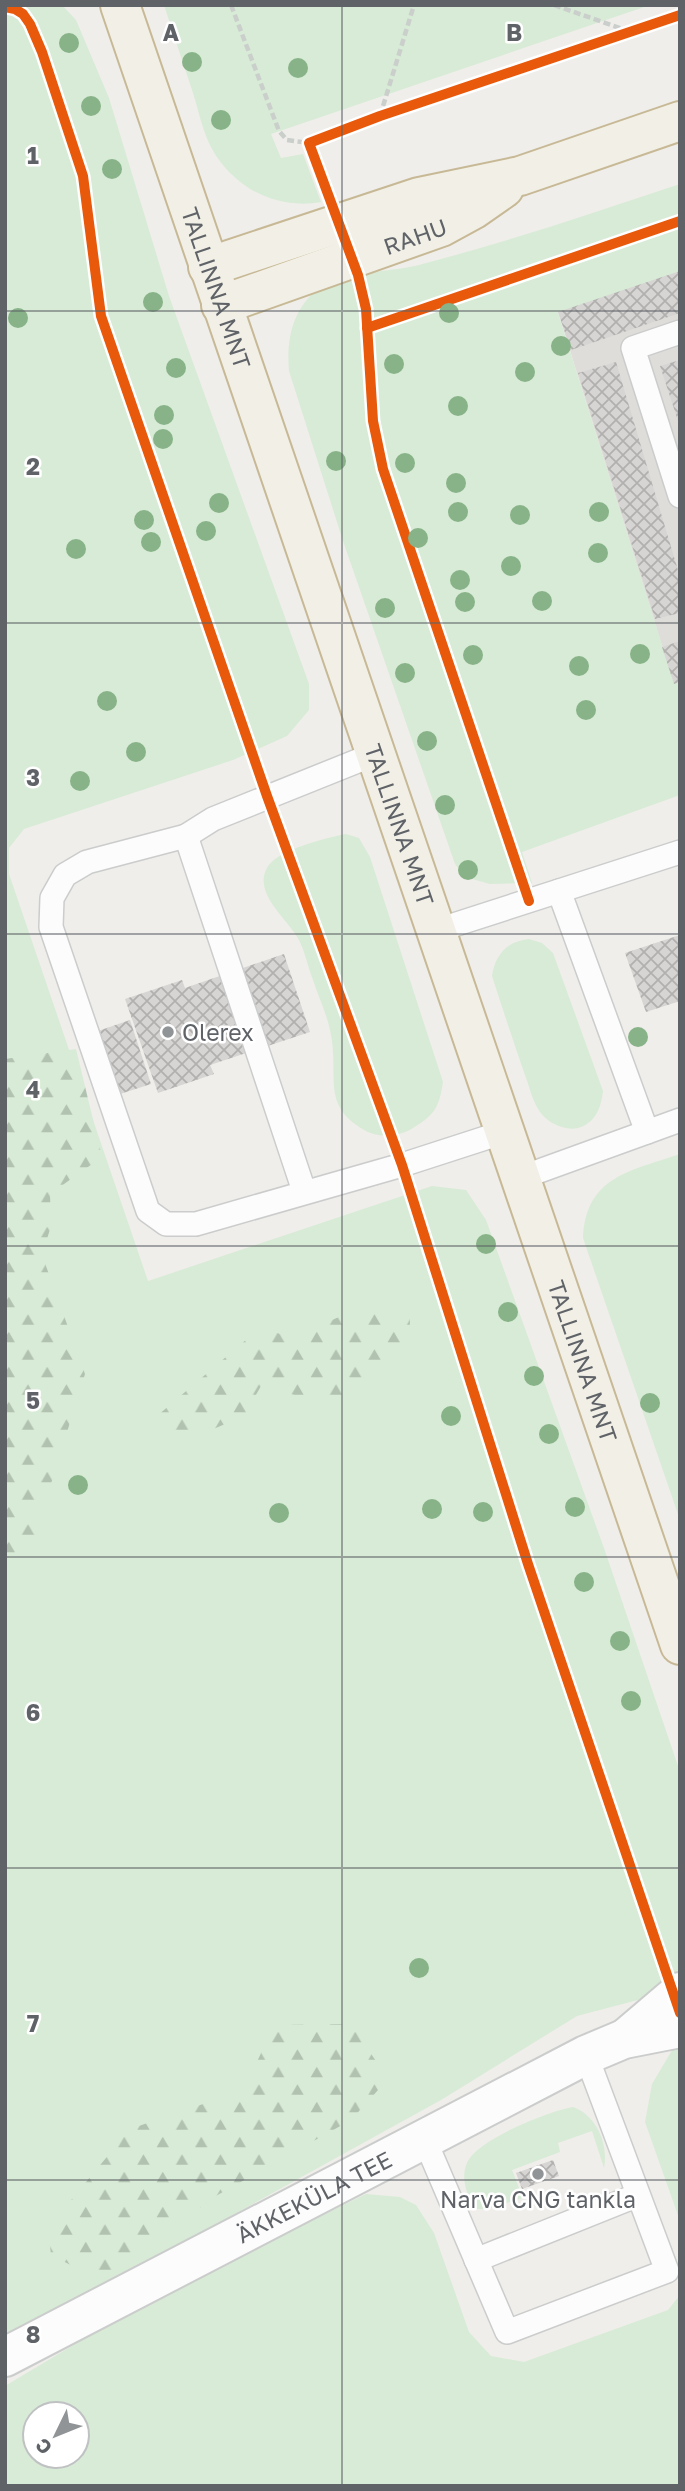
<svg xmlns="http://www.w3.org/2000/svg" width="685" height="2491" font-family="'Golos Text',sans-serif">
<defs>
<pattern id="forest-firs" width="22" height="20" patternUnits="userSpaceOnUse" patternTransform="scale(1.75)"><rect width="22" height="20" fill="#d8ebd6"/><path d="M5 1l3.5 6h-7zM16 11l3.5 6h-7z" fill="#b2c2b1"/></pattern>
<pattern id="building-cross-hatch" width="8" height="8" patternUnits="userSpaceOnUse" patternTransform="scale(1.75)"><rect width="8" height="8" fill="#d6d5d3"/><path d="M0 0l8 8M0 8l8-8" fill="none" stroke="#b1b0af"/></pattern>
</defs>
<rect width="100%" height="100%" fill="#efeeea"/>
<!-- industrial -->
<polygon fill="#dfddda" points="680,271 680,682 674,684 558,312"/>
<!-- green -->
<g fill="#d8ebd6" fill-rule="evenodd">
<polygon points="5,5 62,5 76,20 109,98 169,296 309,684 309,710 287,736 233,760 24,829 9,848 9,874 148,1281 432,1186 466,1190 486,1220 605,1551 680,1772 680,1978 653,1996 577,2016 441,2100 5,2341"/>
<path d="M164,5H650L271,134L281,158L303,154L321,202C276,210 234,188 212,149C202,131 198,107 191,87C182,60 173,33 164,5Z"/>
<path d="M680,184V271L558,313L674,683L680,682V795L522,852L532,883L490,884L465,877L455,864L343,541L289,371C286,335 294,305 325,283C340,273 398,271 419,265C507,242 593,213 680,184Z"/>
<path d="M346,834L359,838L370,857L443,1082C439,1107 435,1115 413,1128C401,1136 381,1138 368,1132C320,1107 339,1078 331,1035C328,1017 319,998 313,980C308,967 305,952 299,940C288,919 251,893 268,866C280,849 326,838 346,834Z"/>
<path d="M529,939L542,943L553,953L603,1091C601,1107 596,1123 578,1128C564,1131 548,1123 540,1112C533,1102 530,1089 526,1078C514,1044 503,1010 492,976C495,955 507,941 529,939Z"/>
<path d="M680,1154V1520L583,1238C586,1176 631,1171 680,1154Z"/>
<polygon points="680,2045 680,2221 645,2122 652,2084 674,2047"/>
<path d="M573,2107C596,2115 609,2144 604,2168L592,2131L558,2143L560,2152L512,2170L523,2198L487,2209H477C467,2198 460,2178 467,2163C476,2140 549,2111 573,2107Z"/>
<path d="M366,2194L400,2197L416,2205L434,2233L469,2332L491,2356L524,2362L668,2310L680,2295V2486H5V2386L152,2298ZM35,2414H77V2456H35Z"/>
</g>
<!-- forest -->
<g fill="url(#forest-firs)">
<polygon points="76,1049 102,1157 50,1194 51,1226 42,1255 85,1374 28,1558 5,1563 5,1059"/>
<polygon points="355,1310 410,1319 409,1350 328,1404 261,1386 244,1416 178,1444 157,1416 261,1327 291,1338"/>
<polygon points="351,2024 388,2079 351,2120 214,2197 104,2282 51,2255 48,2228 130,2129 244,2090 274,2025"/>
</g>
<!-- building -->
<g fill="url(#building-cross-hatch)">
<polygon points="680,271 680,313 571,350 558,312"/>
<polygon points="680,360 680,424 679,424 660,366"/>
<polygon points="616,362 680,577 680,613 655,619 578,373"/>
<polygon points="680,641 680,682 674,684 662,647"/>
<polygon points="680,935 680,1001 646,1012 625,953"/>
<polygon points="284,954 310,1032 210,1065 214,1074 158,1093 125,999 182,980 185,988"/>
<polygon points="130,1020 151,1084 120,1094 98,1031"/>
<polygon points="553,2160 559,2176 522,2189 516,2173"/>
</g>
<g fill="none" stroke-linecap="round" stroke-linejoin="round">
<!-- service casing -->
<g stroke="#cbcccc" stroke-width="26">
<g id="service">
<polyline points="680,332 633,348 680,496"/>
<polyline points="375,754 213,819 186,836 87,862 65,875 52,898 51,927 148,1211 166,1224 196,1224 402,1165 504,1132"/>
<polyline points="186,836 304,1191"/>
<polyline points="559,891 680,852"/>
<polyline points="435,931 559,891 647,1132 520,1178"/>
<polyline points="647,1132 680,1120"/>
<polyline points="424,2138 507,2332 667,2271 586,2055"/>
<polyline points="476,2260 638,2195"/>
</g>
</g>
<!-- minor casing -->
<g stroke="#cbcccc" stroke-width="42">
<g id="minor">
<polyline points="626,2038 680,1992"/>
<path id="s1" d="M5,2357L586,2055L624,2039L680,2028"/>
</g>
</g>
<!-- trunk casing -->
<g stroke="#c8b996" stroke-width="42">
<g id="trunk">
<path id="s2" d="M120,5L680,1645"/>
<polyline points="208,267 419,197 520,176 680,121"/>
<path id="s3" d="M221,305L441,227L474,209L504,188"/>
</g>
</g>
<!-- path -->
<g stroke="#cacfcc" stroke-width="4.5" stroke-dasharray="7 3.5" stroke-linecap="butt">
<polyline points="231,5 279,131 287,140 309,143"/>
<polyline points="554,5 631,32"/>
<polyline points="380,116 414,5"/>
</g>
<!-- service -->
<use href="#service" stroke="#fdfcfc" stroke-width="23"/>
<!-- minor -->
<use href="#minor" stroke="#fdfcfc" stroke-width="38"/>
<!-- trunk -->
<use href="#trunk" stroke="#f2f0e6" stroke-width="38"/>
<!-- cycleway casing -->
<g stroke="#fff" stroke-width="15">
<g id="cycleway">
<polyline points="5,7 15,9 23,14 30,24 42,52 83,176 101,316 267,796 402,1165 528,1564 680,2013"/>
<polyline points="367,328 680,221"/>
<polyline points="529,901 383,469 373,421 366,309 358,275 309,143 380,116 680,15"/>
</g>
</g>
<!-- cycleway -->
<use href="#cycleway" stroke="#e8590c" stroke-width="10"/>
</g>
<!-- trees -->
<g fill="#88b388">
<circle cx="69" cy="43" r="10"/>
<circle cx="192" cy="62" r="10"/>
<circle cx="298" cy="68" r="10"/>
<circle cx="91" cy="106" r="10"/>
<circle cx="221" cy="120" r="10"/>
<circle cx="112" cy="169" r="10"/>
<circle cx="153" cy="302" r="10"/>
<circle cx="449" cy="313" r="10"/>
<circle cx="18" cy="318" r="10"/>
<circle cx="561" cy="346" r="10"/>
<circle cx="394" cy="364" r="10"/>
<circle cx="176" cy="368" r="10"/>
<circle cx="525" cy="372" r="10"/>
<circle cx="458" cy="406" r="10"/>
<circle cx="164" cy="415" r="10"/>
<circle cx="163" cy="439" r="10"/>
<circle cx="336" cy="461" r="10"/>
<circle cx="405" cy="463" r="10"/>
<circle cx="456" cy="483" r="10"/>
<circle cx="219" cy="503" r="10"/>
<circle cx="458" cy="512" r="10"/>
<circle cx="599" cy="512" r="10"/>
<circle cx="520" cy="515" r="10"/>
<circle cx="144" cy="520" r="10"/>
<circle cx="206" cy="531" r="10"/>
<circle cx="418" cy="538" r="10"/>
<circle cx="151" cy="542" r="10"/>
<circle cx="76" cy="549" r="10"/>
<circle cx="598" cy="553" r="10"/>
<circle cx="511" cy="566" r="10"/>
<circle cx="460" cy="580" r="10"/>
<circle cx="542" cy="601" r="10"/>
<circle cx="465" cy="602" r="10"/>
<circle cx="385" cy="608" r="10"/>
<circle cx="640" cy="654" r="10"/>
<circle cx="473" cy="655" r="10"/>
<circle cx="579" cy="666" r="10"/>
<circle cx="405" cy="673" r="10"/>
<circle cx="107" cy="701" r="10"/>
<circle cx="586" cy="710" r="10"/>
<circle cx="427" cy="741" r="10"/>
<circle cx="136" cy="752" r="10"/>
<circle cx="80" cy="781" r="10"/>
<circle cx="445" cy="805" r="10"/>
<circle cx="468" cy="870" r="10"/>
<circle cx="638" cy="1037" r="10"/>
<circle cx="486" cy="1244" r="10"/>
<circle cx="508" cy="1312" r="10"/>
<circle cx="534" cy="1376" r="10"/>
<circle cx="650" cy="1403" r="10"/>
<circle cx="451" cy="1416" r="10"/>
<circle cx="549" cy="1434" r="10"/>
<circle cx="78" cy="1485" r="10"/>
<circle cx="575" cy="1507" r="10"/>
<circle cx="432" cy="1509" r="10"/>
<circle cx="483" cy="1512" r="10"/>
<circle cx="279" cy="1513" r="10"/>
<circle cx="584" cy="1582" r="10"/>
<circle cx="620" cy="1641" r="10"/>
<circle cx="631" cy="1701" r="10"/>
<circle cx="419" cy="1968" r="10"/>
</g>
<!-- grid -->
<path fill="none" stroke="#5f6368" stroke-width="2" stroke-opacity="0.55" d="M342,5V2486M5,311H680M5,623H680M5,934H680M5,1246H680M5,1557H680M5,1868H680M5,2180H680"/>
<!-- markers -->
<g fill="#919496" stroke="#fff" stroke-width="2.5">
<circle cx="168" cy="1032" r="7"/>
<circle cx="538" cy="2174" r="7"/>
</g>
<g text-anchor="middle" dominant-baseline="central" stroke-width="5" stroke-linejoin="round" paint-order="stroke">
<!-- street labels -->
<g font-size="23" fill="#5f6368" stroke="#fff">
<text stroke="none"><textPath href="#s3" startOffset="206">RAHU</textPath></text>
<text stroke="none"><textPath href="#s2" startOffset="299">TALLINNA MNT</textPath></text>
<text stroke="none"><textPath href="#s2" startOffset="866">TALLINNA MNT</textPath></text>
<text stroke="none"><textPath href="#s2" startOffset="1433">TALLINNA MNT</textPath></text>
<text stroke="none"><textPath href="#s1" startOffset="348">ÄKKEKÜLA TEE</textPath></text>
</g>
<!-- poi labels -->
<g font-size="23" fill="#5f6368" stroke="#fff" text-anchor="start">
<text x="182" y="1032">Olerex</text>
<text x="538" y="2199" text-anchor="middle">Narva CNG tankla</text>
</g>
</g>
<g font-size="23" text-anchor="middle" font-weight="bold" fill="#5f6368" stroke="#fff" stroke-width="5" stroke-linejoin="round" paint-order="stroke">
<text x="171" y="41">A</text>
<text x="514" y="41">B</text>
<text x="33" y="164">1</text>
<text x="33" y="475">2</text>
<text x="33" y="786">3</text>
<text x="33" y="1098">4</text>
<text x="33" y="1409">5</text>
<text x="33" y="1721">6</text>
<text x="33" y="2032">7</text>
<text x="33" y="2343">8</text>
</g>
<!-- border -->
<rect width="685" height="2491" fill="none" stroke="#5f6368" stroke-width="14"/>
<!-- north arrow -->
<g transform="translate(56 2435) rotate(227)"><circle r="33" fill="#ffffff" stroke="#bfc1c3" stroke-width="2"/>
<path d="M0-5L12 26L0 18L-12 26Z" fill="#919496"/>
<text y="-10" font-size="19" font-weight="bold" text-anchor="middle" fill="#5f6368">С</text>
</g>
</svg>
